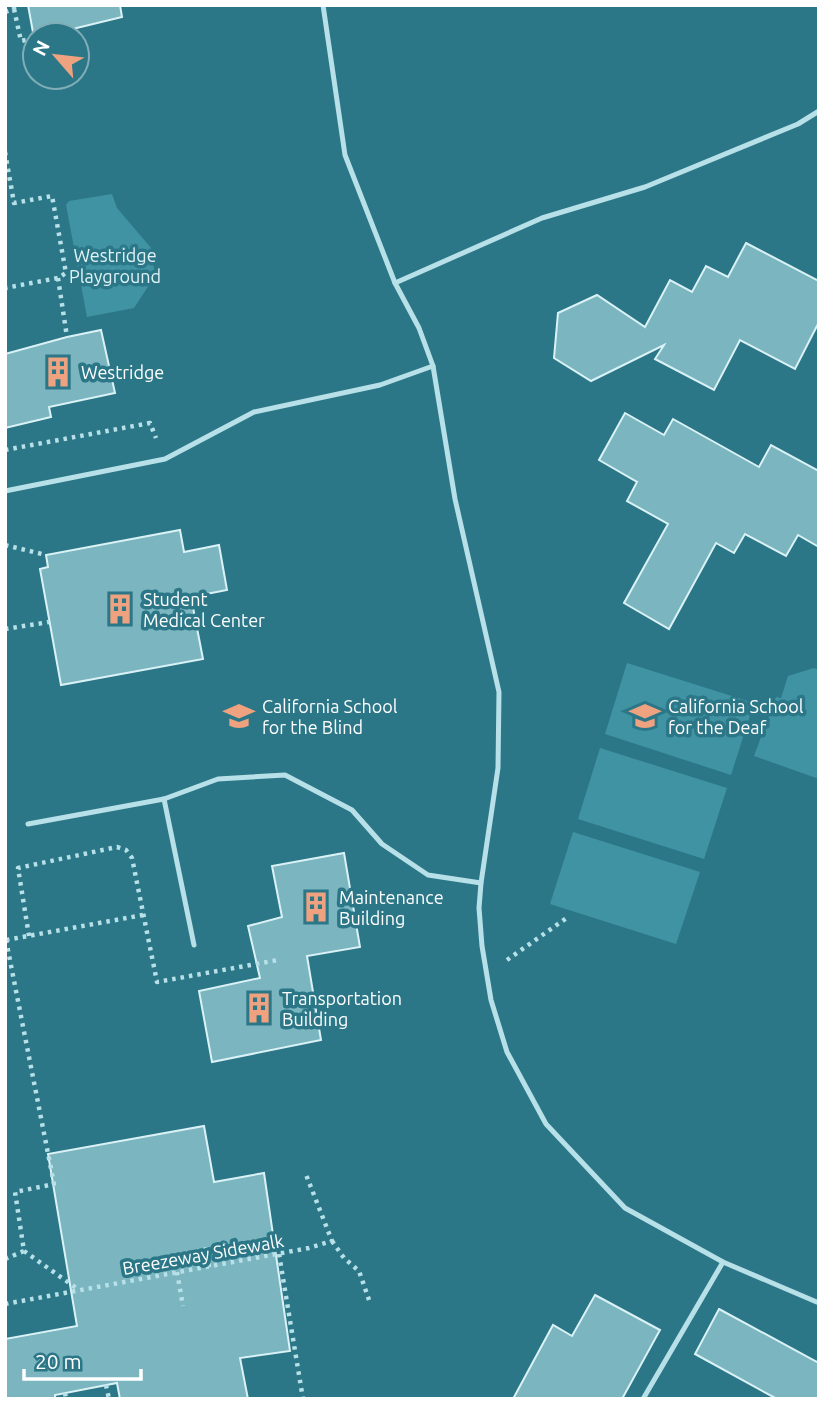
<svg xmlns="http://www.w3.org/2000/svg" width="824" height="1404" font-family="Ubuntu,sans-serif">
<rect width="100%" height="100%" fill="#2b7787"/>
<!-- green -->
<g fill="#4093a3">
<polygon points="112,194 117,208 151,248 155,276 134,308 87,317 66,205 69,201"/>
<polygon points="627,663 754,703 731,775 605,734"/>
<polygon points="814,668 819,670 819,779 754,756 776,697 781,698 788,676"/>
<polygon points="600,748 727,788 704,859 578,819"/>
<polygon points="573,832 700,872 676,944 550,904"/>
</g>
<!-- building -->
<g fill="#7ab5c0" stroke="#daf2f6" stroke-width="2">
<polygon points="28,5 120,5 122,17 48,35 35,35 34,38"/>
<polygon points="746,243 819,281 819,322 795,369 740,340 714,390 655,359 664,345 591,381 554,358 558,313 597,295 645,327 670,280 692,292 706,266 728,277"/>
<polygon points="101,330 115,393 49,407 51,417 5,428 5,354 67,337"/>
<polygon points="625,413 664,435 673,419 759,467 771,445 819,471 819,547 798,535 786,556 745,534 734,553 716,543 669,629 624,603 668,524 627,501 637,482 599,460"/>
<polygon points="180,530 184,552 219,545 227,590 191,597 203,659 61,685 40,569 48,567 46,555"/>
<polygon points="344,853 360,947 307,956 321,1040 212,1062 199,991 260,978 248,926 282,917 272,866"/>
<polygon points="204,1126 214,1182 264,1173 290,1351 240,1358 248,1399 120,1399 117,1383 55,1395 55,1399 5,1399 5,1339 77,1326 48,1154"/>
<polygon points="595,1295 660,1330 622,1399 513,1399 553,1325 572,1336"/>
<polygon points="719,1309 819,1363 819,1399 777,1399 695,1354"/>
</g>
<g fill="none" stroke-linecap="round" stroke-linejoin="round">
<!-- path -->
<g stroke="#b7e0e8" stroke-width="4.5" stroke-dasharray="3.5 5" stroke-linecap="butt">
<polyline points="14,9 21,41 34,38"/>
<polyline points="5,12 14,9 14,5"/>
<polyline points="5,152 14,203 52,196 66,273 58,278 5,288"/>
<polyline points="58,278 67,337"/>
<polyline points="5,450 150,423 156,438"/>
<polyline points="5,545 46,555"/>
<polyline points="5,629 49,622"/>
<polyline points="29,936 18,868 117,847 126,850 132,858 157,982 278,960"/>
<polyline points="6,940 143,915"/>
<polyline points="507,960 568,917"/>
<polyline points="332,1241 344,1258 359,1271 369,1300"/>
<polyline points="206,1247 209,1267"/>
<polyline points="24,1251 79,1290"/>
<polyline points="279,1254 303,1399"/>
<polyline points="5,1259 24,1251 15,1192 54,1184 6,940"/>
<polyline points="177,1272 183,1306"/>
<polyline points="5,1304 309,1248 332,1241 305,1172"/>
<polyline points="106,1385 109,1399"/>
<polyline points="65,1393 66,1399"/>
</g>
<!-- service -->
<g stroke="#b7e0e8" stroke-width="5">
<polyline points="323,5 345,155 395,283 419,328 433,366 455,499 499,692 498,768 481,883 479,908 482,946 491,1000 507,1052 546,1124 625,1208 723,1262 819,1303"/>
<polyline points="395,283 542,218 645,187 798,124 819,111"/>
<polyline points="5,491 165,459 254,412 380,385 433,366"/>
<polyline points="164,799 194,945"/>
<polyline points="28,824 164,799 218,779 285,775 352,810 382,844 428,875 481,883"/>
<polyline points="643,1399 723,1262"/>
</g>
</g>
<!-- icons -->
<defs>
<g id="building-bare" transform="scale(2.415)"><path d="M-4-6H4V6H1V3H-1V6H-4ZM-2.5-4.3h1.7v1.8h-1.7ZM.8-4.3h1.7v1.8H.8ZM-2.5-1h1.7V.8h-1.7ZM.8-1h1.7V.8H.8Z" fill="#eea27f" stroke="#2b7787" stroke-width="2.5" paint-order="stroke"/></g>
<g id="school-bare" transform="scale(2.415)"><path d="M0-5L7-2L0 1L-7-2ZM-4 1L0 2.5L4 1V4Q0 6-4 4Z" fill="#eea27f" stroke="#2b7787" stroke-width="2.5" paint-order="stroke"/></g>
</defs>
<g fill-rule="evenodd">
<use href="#building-bare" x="58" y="372"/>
<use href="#building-bare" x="120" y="609"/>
<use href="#school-bare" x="239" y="716"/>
<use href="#school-bare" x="645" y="716"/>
<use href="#building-bare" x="316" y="907"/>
<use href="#building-bare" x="259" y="1008"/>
</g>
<g text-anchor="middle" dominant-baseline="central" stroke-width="7" stroke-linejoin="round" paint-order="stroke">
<!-- park labels -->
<g font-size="18" fill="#e0f4f7" stroke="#2b7787">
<text x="115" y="255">Westridge<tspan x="115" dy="21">Playground</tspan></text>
</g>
<!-- poi labels -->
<g font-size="18" fill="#fff" stroke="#2b7787" text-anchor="start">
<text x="81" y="372">Westridge</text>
<text x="143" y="599">Student<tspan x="143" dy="21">Medical Center</tspan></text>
<text x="262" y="706">California School<tspan x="262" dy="21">for the Blind</tspan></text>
<text x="668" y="706">California School<tspan x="668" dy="21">for the Deaf</tspan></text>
<text x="339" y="897">Maintenance<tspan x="339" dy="21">Building</tspan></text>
<text x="282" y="998">Transportation<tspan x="282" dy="21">Building</tspan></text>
</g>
<!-- street labels -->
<g font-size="18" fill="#fff" stroke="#2b7787">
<text transform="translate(203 1254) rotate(-10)">Breezeway Sidewalk</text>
</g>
</g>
<!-- border -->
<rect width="824" height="1404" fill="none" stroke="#ffffff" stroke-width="14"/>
<!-- north arrow -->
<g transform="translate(56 56) rotate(298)"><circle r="33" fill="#2b7787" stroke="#80adb7" stroke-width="2"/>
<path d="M0-5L12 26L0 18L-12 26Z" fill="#eea27f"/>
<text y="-10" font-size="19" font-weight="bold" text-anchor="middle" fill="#ffffff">N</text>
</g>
<!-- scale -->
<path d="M24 1369v10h117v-10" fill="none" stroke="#ffffff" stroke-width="3.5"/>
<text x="35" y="1369" font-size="21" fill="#ffffff" stroke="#2b7787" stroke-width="5" paint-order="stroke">20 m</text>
</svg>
